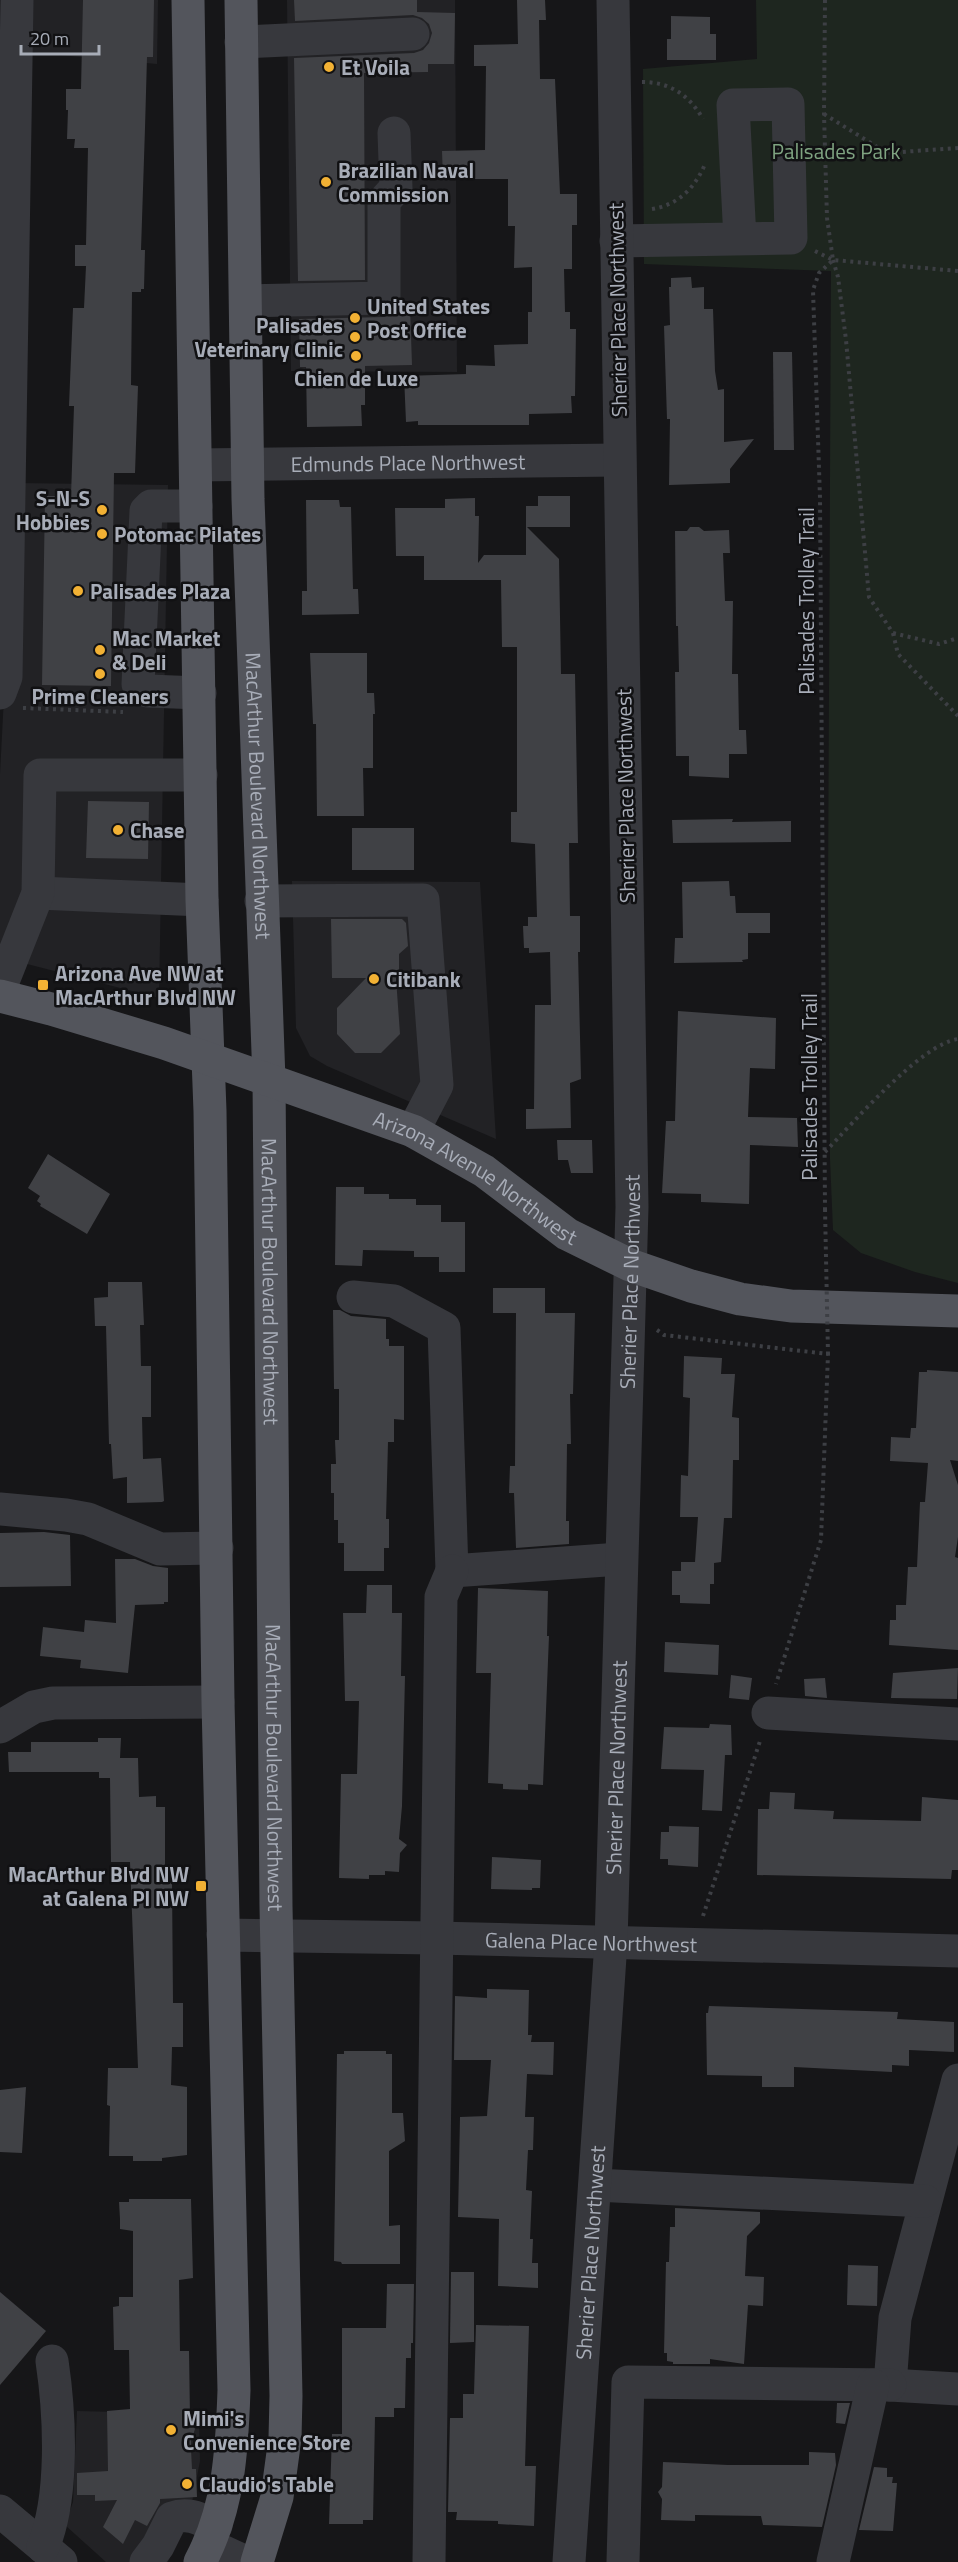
<svg xmlns="http://www.w3.org/2000/svg" width="958" height="2562" font-family="'Titillium Web',sans-serif">
<rect width="100%" height="100%" fill="#161618"/>
<!-- built -->
<g fill="#222225">
<polygon points="28,0 158,0 157,64 27,52"/>
<polygon points="287,0 455,0 457,372 291,371"/>
<polygon points="15,483 168,485 159,998 0,957 0,774"/>
<polygon points="292,881 480,882 496,1139 327,1066 310,1056 296,1028"/>
<polygon points="77,2411 199,2414 200,2461 192,2502 168,2562 106,2562 65,2525 73,2502"/>
</g>
<!-- green -->
<polygon fill="#1e261f" points="756,0 958,0 958,1283 915,1272 861,1253 833,1230 830,1159 828,895 831,271 644,264 643,69 757,59"/>
<!-- building -->
<g fill="#404145">
<polygon points="83,0 154,0 153,57 147,57 145,128 141,250 145,250 144,289 141,289 141,292 132,292 131,385 138,386 135,473 114,473 111,686 42,685 45,496 71,496 74,406 69,406 73,308 84,308 86,266 75,266 75,245 86,245 88,148 74,148 75,139 67,139 68,110 66,110 66,89 81,89"/>
<polygon points="294,0 417,0 417,12 455,13 454,64 428,64 428,72 364,73 365,280 298,281 294,58 414,53 423,50 429,43 432,33 429,24 422,18 413,15 295,21"/>
<polygon points="517,0 545,0 546,20 539,20 540,79 555,79 560,194 577,194 577,225 572,225 572,269 564,269 565,312 570,312 570,329 576,329 575,396 571,396 572,413 529,414 529,425 418,425 418,421 406,422 404,376 466,374 466,365 495,366 494,345 528,344 528,312 532,312 532,267 514,268 515,226 508,226 508,179 443,179 442,151 485,150 486,66 474,66 474,45 518,44"/>
<polygon points="671,16 710,17 710,34 716,34 716,60 667,60 667,39 671,39"/>
<polygon points="691,277 692,288 704,287 704,309 713,309 715,371 718,390 724,389 724,442 754,439 730,469 730,483 669,485 670,419 667,419 664,326 670,325 669,287 671,287 671,278"/>
<polygon points="410,306 412,365 365,366 365,405 361,405 362,426 307,427 306,367 300,367 299,319 384,317 394,314 401,307"/>
<polygon points="773,352 792,352 794,450 774,450"/>
<polygon points="538,496 570,496 570,527 527,527 559,559 561,674 575,674 578,843 569,843 570,916 580,916 580,952 578,952 581,1079 570,1083 571,1128 526,1129 526,1109 534,1109 535,1005 551,1005 550,952 529,953 529,948 524,948 523,926 528,926 528,917 537,917 535,844 511,842 511,812 517,812 517,647 502,647 501,580 424,580 424,556 396,556 395,508 445,508 445,499 475,498 475,516 479,516 478,563 484,555 526,555 526,506 538,506"/>
<polygon points="306,500 339,500 340,507 351,507 353,589 358,589 359,614 302,615 302,591 307,591"/>
<polygon points="690,527 699,527 704,531 729,530 730,553 723,553 725,601 733,601 732,674 738,674 739,730 746,730 747,754 729,754 729,778 689,776 689,756 676,756 675,672 679,672 678,626 676,626 675,531 687,531"/>
<polygon points="310,653 367,653 367,693 374,693 375,714 373,714 373,768 363,768 364,816 317,816 316,724 313,724"/>
<polygon points="88,801 149,802 148,859 86,858"/>
<polygon points="733,819 732,822 791,821 791,842 673,843 672,820"/>
<rect x="352" y="828" width="62" height="42"/>
<polygon points="729,881 730,896 735,896 736,913 770,913 770,933 748,933 748,959 742,960 743,962 674,963 675,938 683,938 682,882"/>
<polygon points="331,919 402,919 406,923 408,946 399,954 399,977 396,978 400,1034 381,1053 355,1053 337,1034 337,1008 366,978 332,978"/>
<polygon points="678,1011 776,1018 775,1069 750,1068 748,1117 797,1118 798,1147 750,1145 749,1204 701,1202 701,1194 662,1193 666,1121 675,1121"/>
<polygon points="557,1140 592,1140 593,1173 571,1173 568,1160 558,1160"/>
<polygon points="48,1154 110,1194 87,1234 40,1206 41,1204 37,1201 40,1196 28,1188"/>
<polygon points="336,1187 364,1187 364,1194 389,1194 389,1199 416,1199 416,1205 441,1205 441,1222 465,1222 465,1272 439,1272 439,1257 414,1257 414,1251 363,1250 362,1266 335,1265"/>
<polygon points="108,1282 142,1282 144,1325 140,1325 141,1366 151,1366 151,1417 142,1417 143,1459 161,1458 164,1501 162,1502 127,1503 127,1477 113,1479 111,1444 109,1444 106,1326 95,1326 94,1298 108,1297"/>
<polygon points="493,1288 545,1288 545,1313 575,1313 573,1394 570,1394 571,1444 567,1444 566,1521 569,1521 569,1544 516,1548 514,1493 509,1493 510,1466 515,1466 516,1313 493,1313"/>
<polygon points="333,1310 340,1310 351,1316 386,1319 386,1339 389,1339 389,1346 404,1346 404,1420 394,1419 394,1442 388,1442 386,1519 389,1519 389,1548 384,1548 384,1571 344,1571 344,1543 338,1543 338,1520 334,1520 334,1493 331,1493 331,1464 336,1464 335,1440 339,1440 339,1389 334,1389"/>
<polygon points="684,1356 722,1358 721,1374 735,1374 732,1417 739,1418 739,1460 733,1460 732,1518 724,1518 721,1562 714,1563 714,1584 710,1584 710,1604 680,1603 680,1595 672,1595 672,1571 681,1571 681,1562 695,1562 698,1517 680,1517 681,1475 688,1476 690,1398 683,1397"/>
<polygon points="927,1370 958,1372 958,1461 950,1460 958,1485 958,1537 955,1557 958,1558 958,1650 889,1645 890,1620 896,1620 896,1605 906,1605 908,1567 917,1567 920,1502 925,1502 928,1463 890,1461 891,1437 910,1438 911,1428 916,1428 919,1372 927,1372"/>
<polygon points="44,1532 70,1535 71,1586 0,1587 0,1533"/>
<polygon points="115,1559 135,1559 153,1566 168,1568 168,1602 164,1602 164,1604 135,1605 128,1673 80,1668 81,1660 40,1656 43,1627 84,1632 85,1620 116,1623"/>
<polygon points="367,1585 392,1585 392,1613 402,1613 401,1676 405,1676 402,1806 399,1839 407,1845 400,1853 399,1872 385,1871 385,1875 369,1875 369,1879 339,1878 341,1774 357,1774 359,1701 345,1701 343,1613 366,1613"/>
<polygon points="478,1588 548,1591 547,1636 549,1636 543,1785 528,1784 528,1790 503,1789 503,1784 488,1783 491,1673 476,1673"/>
<polygon points="665,1642 719,1645 718,1675 664,1672"/>
<polygon points="958,1668 957,1699 891,1698 893,1673"/>
<polygon points="731,1675 752,1678 749,1700 729,1698"/>
<polygon points="825,1678 827,1698 805,1696 804,1679"/>
<polygon points="710,1724 731,1725 732,1755 725,1755 722,1811 702,1810 704,1770 661,1769 664,1727 709,1728"/>
<polygon points="98,1738 121,1738 120,1758 138,1758 139,1797 156,1796 156,1807 165,1807 165,1880 172,1880 173,2003 183,2003 183,2047 172,2047 171,2085 187,2087 187,2155 162,2158 162,2161 133,2161 133,2156 109,2156 110,2106 107,2105 108,2068 138,2068 130,1862 111,1862 110,1778 99,1778 99,1772 9,1772 8,1752 31,1752 31,1742 98,1742"/>
<polygon points="770,1792 795,1793 794,1809 834,1811 833,1819 921,1821 922,1797 958,1800 958,1870 952,1870 951,1879 757,1875 758,1809 769,1809"/>
<polygon points="669,1826 699,1827 698,1867 668,1865 668,1859 660,1859 661,1832 669,1832"/>
<polygon points="492,1857 541,1860 540,1888 532,1888 532,1890 491,1889"/>
<polygon points="487,1989 529,1990 528,2035 532,2035 531,2042 554,2042 553,2075 527,2074 525,2117 534,2117 533,2150 528,2150 526,2190 532,2191 530,2239 533,2239 532,2263 538,2263 538,2288 498,2286 499,2219 458,2217 460,2117 487,2116 491,2060 454,2060 455,1996 487,1998"/>
<polygon points="709,2006 898,2012 897,2019 954,2022 954,2052 909,2050 909,2066 892,2065 892,2072 794,2067 794,2087 762,2087 762,2076 707,2075 706,2013 708,2013"/>
<polygon points="344,2051 386,2051 386,2054 392,2054 392,2113 403,2113 405,2141 389,2151 389,2226 400,2225 400,2264 342,2264 341,2262 334,2261 337,2054 344,2054"/>
<polygon points="26,2087 22,2153 0,2152 0,2090"/>
<polygon points="129,2199 191,2199 193,2278 179,2280 180,2351 189,2351 190,2418 195,2429 191,2441 191,2449 192,2469 196,2469 197,2497 160,2499 160,2503 147,2526 135,2520 123,2544 103,2527 117,2500 95,2501 95,2495 77,2495 77,2473 108,2471 107,2411 130,2409 129,2350 114,2350 113,2307 119,2306 119,2297 133,2297 133,2231 120,2229 120,2219 119,2202 129,2202"/>
<polygon points="675,2208 760,2212 760,2223 747,2236 745,2276 764,2277 763,2306 748,2305 744,2364 710,2359 710,2364 673,2364 673,2362 667,2361 667,2353 664,2353 666,2262 669,2262 670,2227 675,2227"/>
<polygon points="848,2265 878,2266 877,2306 847,2305"/>
<polygon points="451,2272 474,2272 474,2342 450,2343"/>
<polygon points="387,2284 414,2284 413,2343 411,2343 411,2358 406,2358 405,2408 394,2408 394,2417 375,2417 373,2520 363,2520 363,2524 329,2524 332,2434 342,2434 342,2328 386,2328"/>
<polygon points="0,2292 46,2331 0,2385"/>
<polygon points="476,2325 529,2326 525,2466 536,2466 534,2526 498,2524 498,2521 456,2520 457,2512 448,2512 450,2418 463,2418 463,2394 474,2394"/>
<polygon points="837,2403 850,2403 845,2424 836,2423"/>
<polygon points="809,2452 835,2453 836,2465 822,2527 763,2525 761,2516 695,2515 695,2521 661,2520 662,2499 658,2492 662,2487 663,2462 728,2465 809,2465"/>
<polygon points="874,2467 887,2468 887,2477 893,2477 892,2483 897,2483 893,2531 859,2530"/>
</g>
<g fill="none" stroke-linecap="round" stroke-linejoin="round">
<!-- path -->
<g stroke="#3d3f44" stroke-width="4" stroke-dasharray="3 4.5" stroke-linecap="butt">
<polyline points="825,0 824,114 827,218 833,260 819,273 813,290 820,498 825,1209"/>
<path d="M642,82C670,82 689,95 703,119"/>
<polyline points="824,114 887,153 958,148"/>
<path d="M652,209C678,205 695,188 705,164"/>
<polyline points="815,251 833,260 958,271"/>
<polyline points="833,260 838,277 846,340 869,597 893,633 939,644 958,638"/>
<polyline points="893,633 898,654 958,716"/>
<polyline points="23,708 123,712"/>
<path d="M825,1152C853,1123 921,1044 958,1039"/>
<polyline points="657,1330 664,1335 828,1354 821,1540 776,1684"/>
<polyline points="703,1916 760,1741"/>
</g>
<!-- minor -->
<g stroke="#37383d" stroke-width="33">
<polyline points="241,42 413,34"/>
<polyline points="616,241 791,238 788,104 733,105 740,239"/>
<polyline points="246,301 384,298 384,201 396,188 394,133"/>
<path id="s1" d="M196,465L619,460"/>
<polyline points="196,506 151,506 146,511 138,684 142,689 148,691 200,693"/>
<polyline points="0,693 6,677 17,0"/>
<polyline points="38,893 202,900"/>
<polyline points="261,901 423,900 437,1085 413,1131"/>
<polyline points="0,989 38,893 40,775 201,775"/>
<polyline points="353,1297 394,1301 444,1328 452,1571 620,1559"/>
<polyline points="0,1509 66,1515 88,1519 160,1549 217,1548"/>
<polyline points="768,1713 958,1724"/>
<polyline points="0,1727 34,1707 53,1703 218,1702"/>
<path id="s2" d="M223,1935L436,1938L958,1951"/>
<polyline points="958,2080 895,2318 890,2385 958,2389"/>
<polyline points="595,2185 925,2201"/>
<polyline points="0,2511 61,2562"/>
<polyline points="209,2545 246,2562"/>
<path d="M43,2547C64,2497 60,2415 52,2361"/>
<path d="M146,2562L158,2546L172,2518C189,2512 200,2519 216,2526"/>
<polyline points="429,2562 441,1597 452,1571"/>
<path id="s3" d="M569,2562L611,1942L632,1207L613,0"/>
<polyline points="623,2562 628,2382 890,2385"/>
<polyline points="833,2562 873,2385"/>
</g>
<!-- major -->
<g stroke="#53555c" stroke-width="33">
<path d="M188,0L202,900L210,1111L218,1702L234,2390C232,2450 229,2508 200,2562"/>
<path id="s4" d="M241,0L248,499L269,1080L276,1906L286,2396L285,2438L277,2497L257,2562"/>
<path id="s5" d="M0,996L51,1009L164,1043L413,1131L484,1171L567,1234L630,1265L691,1286L740,1299L791,1306L958,1311"/>
</g>
<!-- path-bridge -->
<polyline stroke="#3d3f44" stroke-width="4" stroke-dasharray="3 4.5" stroke-linecap="butt" points="825,1209 828,1354"/>
</g>
<!-- markers -->
<g fill="#f2b134" stroke="#111113" stroke-width="2">
<circle cx="329" cy="67" r="6"/>
<circle cx="326" cy="182" r="6"/>
<circle cx="355" cy="318" r="6"/>
<circle cx="355" cy="337" r="6"/>
<circle cx="356" cy="356" r="6"/>
<circle cx="102" cy="510" r="6"/>
<circle cx="102" cy="534" r="6"/>
<circle cx="78" cy="591" r="6"/>
<circle cx="100" cy="650" r="6"/>
<circle cx="100" cy="674" r="6"/>
<circle cx="118" cy="830" r="6"/>
<circle cx="374" cy="979" r="6"/>
<rect x="37" y="979" width="12" height="12" rx="3"/>
<rect x="195" y="1880" width="12" height="12" rx="3"/>
<circle cx="171" cy="2430" r="6"/>
<circle cx="187" cy="2484" r="6"/>
</g>
<g text-anchor="middle" dominant-baseline="central" stroke-width="5" stroke-linejoin="round" paint-order="stroke">
<!-- poi labels -->
<g font-size="21" font-weight="bold" fill="#a8adb8" stroke="#111113" text-anchor="start">
<text x="341" y="67">Et Voila</text>
<text x="338" y="170">Brazilian Naval<tspan x="338" dy="24">Commission</tspan></text>
<text x="367" y="306">United States<tspan x="367" dy="24">Post Office</tspan></text>
<text x="343" y="325" text-anchor="end">Palisades<tspan x="343" dy="24">Veterinary Clinic</tspan></text>
<text x="356" y="378" text-anchor="middle">Chien de Luxe</text>
<text x="90" y="498" text-anchor="end">S-N-S<tspan x="90" dy="24">Hobbies</tspan></text>
<text x="114" y="534">Potomac Pilates</text>
<text x="90" y="591">Palisades Plaza</text>
<text x="112" y="638">Mac Market<tspan x="112" dy="24">&amp; Deli</tspan></text>
<text x="100" y="696" text-anchor="middle">Prime Cleaners</text>
<text x="130" y="830">Chase</text>
<text x="55" y="973">Arizona Ave NW at<tspan x="55" dy="24">MacArthur Blvd NW</tspan></text>
<text x="386" y="979">Citibank</text>
<text x="189" y="1874" text-anchor="end">MacArthur Blvd NW<tspan x="189" dy="24">at Galena Pl NW</tspan></text>
<text x="183" y="2418">Mimi's<tspan x="183" dy="24">Convenience Store</tspan></text>
<text x="199" y="2484">Claudio's Table</text>
</g>
<!-- park labels -->
<g font-size="21" fill="#7fa381" stroke="#111113">
<text x="836" y="151">Palisades Park</text>
</g>
<!-- street labels -->
<g font-size="21" fill="#a8adb8" stroke="#111113">
<text transform="translate(617 310) rotate(-91)">Sherier Place Northwest</text>
<text stroke="none"><textPath href="#s1" startOffset="212">Edmunds Place Northwest</textPath></text>
<text transform="translate(806 601) rotate(-90)">Palisades Trolley Trail</text>
<text transform="translate(625 796) rotate(-91)">Sherier Place Northwest</text>
<text stroke="none"><textPath href="#s4" startOffset="796">MacArthur Boulevard Northwest</textPath></text>
<text transform="translate(809 1087) rotate(-90)">Palisades Trolley Trail</text>
<text stroke="none"><textPath href="#s5" startOffset="512">Arizona Avenue Northwest</textPath></text>
<text stroke="none"><textPath href="#s3" startOffset="1282">Sherier Place Northwest</textPath></text>
<text stroke="none"><textPath href="#s4" startOffset="1282">MacArthur Boulevard Northwest</textPath></text>
<text stroke="none"><textPath href="#s3" startOffset="796">Sherier Place Northwest</textPath></text>
<text stroke="none"><textPath href="#s4" startOffset="1768">MacArthur Boulevard Northwest</textPath></text>
<text stroke="none"><textPath href="#s2" startOffset="368">Galena Place Northwest</textPath></text>
<text stroke="none"><textPath href="#s3" startOffset="310">Sherier Place Northwest</textPath></text>
</g>
</g>
<!-- scale -->
<path d="M21 45v9h78v-9" fill="none" stroke="#a8adb8" stroke-width="3"/>
<text x="30" y="45" font-size="18" fill="#a8adb8" stroke="#111113" stroke-width="4.5" paint-order="stroke">20 m</text>
</svg>
